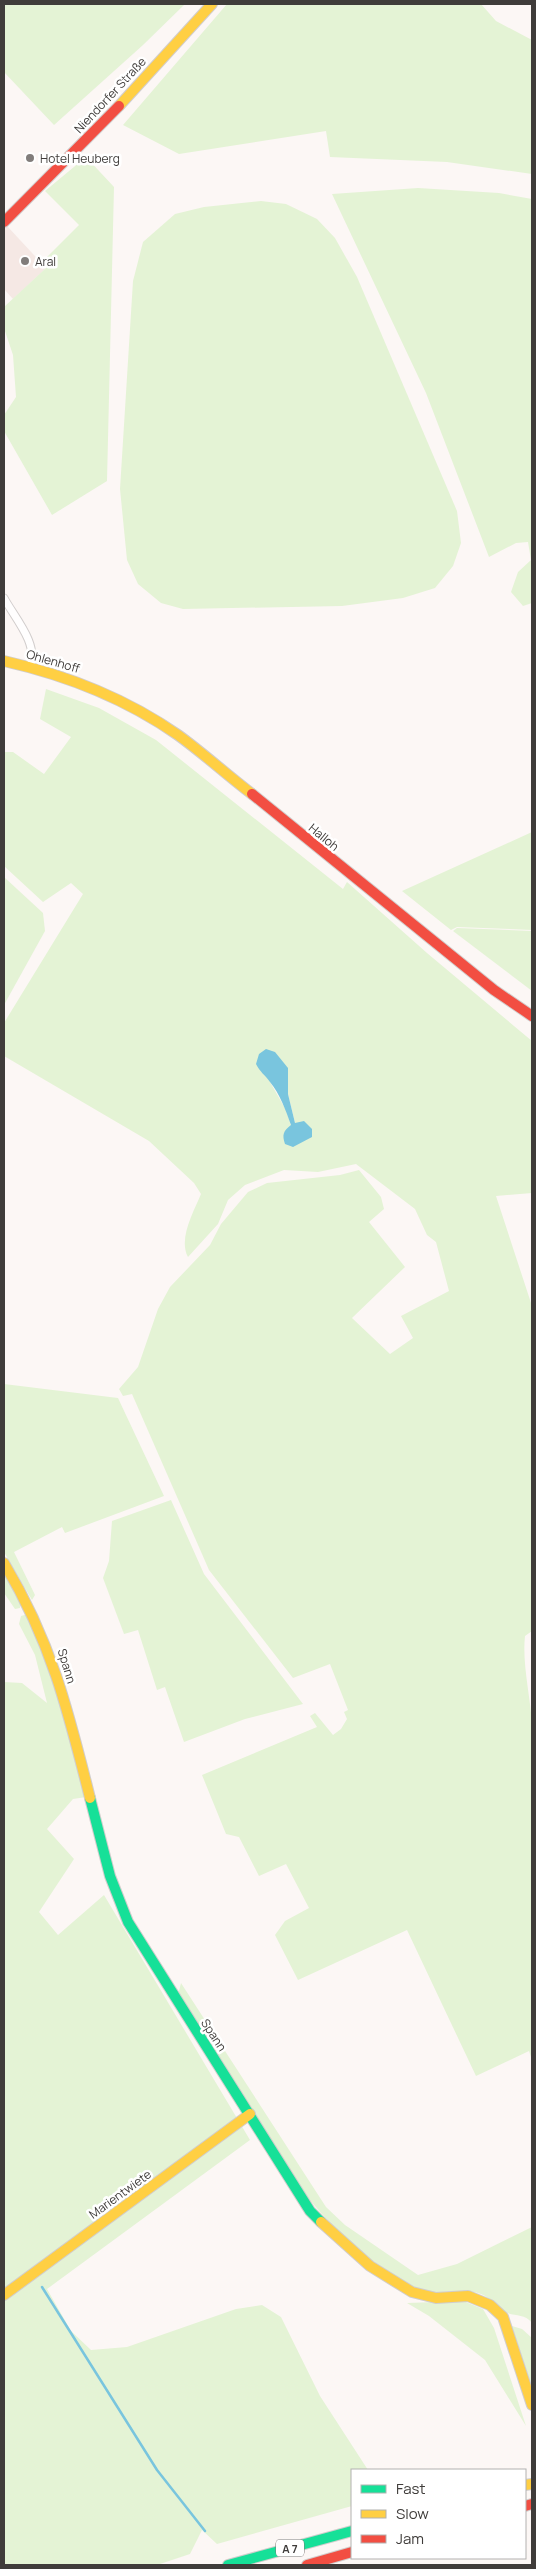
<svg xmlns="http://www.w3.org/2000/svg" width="536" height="2569" font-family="Manrope,sans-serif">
<rect width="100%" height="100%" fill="#fcf7f5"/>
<!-- commercial -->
<polygon fill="#f5e8e4" points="7,226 46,268 13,299 4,289 4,229"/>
<!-- green -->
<g fill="#e4f3d5" fill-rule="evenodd">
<polygon points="4,4 185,4 143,45 54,125 4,72"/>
<polygon points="227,4 481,4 496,21 532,40 532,174 447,162 330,157 326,131 179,154 123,125"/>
<polygon points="86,157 114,187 107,481 52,515 4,431 4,415 16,397 13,355 4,328 4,307 46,268 41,263 79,225 45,191"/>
<polygon points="418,188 499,193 532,199 532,603 523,606 511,592 518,572 531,560 528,542 516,543 489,557 426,393 332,194"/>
<polygon points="261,201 286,204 317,219 335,238 357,277 457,511 461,543 453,566 435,588 403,598 342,606 183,609 161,603 138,584 127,560 120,489 133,281 143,242 175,214 204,207"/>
<path d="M46,689L99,708L156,740L343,889L347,882L427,953L532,1041V1193L496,1196L532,1306V1631L525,1636C522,1662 530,1695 532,1723V2060L529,2051L476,2076L407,1930L298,1980L275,1935L285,1921L309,1908L286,1864L259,1876L239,1837L226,1834L202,1775L317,1727L310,1716L315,1713L333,1735L341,1729L347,1719L344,1712L348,1710L330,1664L293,1678L209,1570L132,1394L123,1396L119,1389L138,1367L158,1309L170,1287L210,1245L221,1224L248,1192L267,1183L340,1175L359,1170L381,1197L384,1209L369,1222L405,1267L352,1318L390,1354L413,1338L401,1316L449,1291L436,1242L427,1235L415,1209L356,1164L318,1172L284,1170L245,1185L228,1200L218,1224L188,1257C178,1239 194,1211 201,1194L194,1183L149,1141L4,1056V1023L83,894L71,883L43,902L4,866V752H13L44,774L71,737L40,719ZM270,1082L288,1084V1094L295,1123L291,1125L286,1110Z"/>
<polygon points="532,832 532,930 457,927 451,930 402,891"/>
<polygon points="4,877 43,913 45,931 4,1005"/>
<polygon points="457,928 532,931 532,991 453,931"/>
<polygon points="4,1384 118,1398 164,1496 65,1533 62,1527 14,1552 35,1595 32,1600 4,1552"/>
<polygon points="171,1500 204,1574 303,1704 245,1719 184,1742 165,1687 157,1690 138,1630 124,1634 103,1578 109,1561 112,1521"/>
<polygon points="4,1574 21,1600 20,1608 15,1609 4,1593"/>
<polygon points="28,1614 45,1653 86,1797 73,1799 47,1829 74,1859 39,1912 58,1935 104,1895 250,2140 47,2289 71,2331 91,2350 127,2347 236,2309 262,2305 281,2317 320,2396 368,2470 352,2470 352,2506 217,2544 202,2530 190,2554 157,2565 4,2565 4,1682 22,1683 47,1703 35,1655 19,1624 21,1616"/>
<path d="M181,1983L326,2207L345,2225L418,2275L457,2264L532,2227V2323C524,2313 515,2317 505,2312C496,2308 490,2297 481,2294C459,2286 434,2298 413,2288C371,2266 335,2231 305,2194L178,1995Z"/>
<polygon points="463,2301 483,2309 494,2328 526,2426 485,2360 429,2316 407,2303"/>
<polygon points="512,2326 522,2329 532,2338 532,2387"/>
</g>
<!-- water -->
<path fill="#79c5de" d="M266,1049L275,1052L288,1068V1094L295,1123L304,1121L312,1129V1137L293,1147L285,1144C282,1135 283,1131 291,1125C286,1111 280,1094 270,1082C265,1075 260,1072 256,1064L259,1054Z"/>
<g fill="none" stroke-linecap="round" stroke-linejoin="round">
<!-- stream -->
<polyline stroke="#79c5de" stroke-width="2.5" points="42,2287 157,2470 205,2531"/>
<!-- street casing -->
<g stroke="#d1cdcc" stroke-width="9">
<path id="street" d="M4,598C14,617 39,644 30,666"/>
</g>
<!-- fast casing -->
<g stroke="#d1cdcc" stroke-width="12">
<g id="fast">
<polyline points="90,1798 110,1876 128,1922 310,2211 321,2222"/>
<polyline points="228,2565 352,2531"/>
</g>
</g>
<!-- slow casing -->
<g stroke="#d1cdcc" stroke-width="12">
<g id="slow">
<polyline points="119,106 212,4"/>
<path d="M4,661C66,675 125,698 178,735C203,753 227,775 252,794"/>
<path d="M4,1563C51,1641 68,1710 90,1798"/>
<polyline points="321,2222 370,2266 412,2292 436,2298 468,2296 490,2305 503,2317 532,2405"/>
<polyline points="4,2295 250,2114"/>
<polyline points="525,2485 532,2484"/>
</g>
</g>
<!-- jam casing -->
<g stroke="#d1cdcc" stroke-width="12">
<g id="jam">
<polyline points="4,222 119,106"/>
<polyline points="252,794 494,990 532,1016"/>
<polyline points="525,2506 532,2504"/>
<polyline points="307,2565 352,2552"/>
</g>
</g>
<!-- street -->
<use href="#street" stroke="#fffefe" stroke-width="7"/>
<!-- fast -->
<use href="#fast" stroke="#16e098" stroke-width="10"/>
<!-- slow -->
<use href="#slow" stroke="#ffcf43" stroke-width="10"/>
<!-- jam -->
<use href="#jam" stroke="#f24e42" stroke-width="10"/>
</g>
<!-- markers -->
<g fill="#817d7b" stroke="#fff" stroke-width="2">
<circle cx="30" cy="158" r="5"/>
<circle cx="25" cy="261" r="5"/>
</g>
<g text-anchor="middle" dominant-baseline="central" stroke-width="5" stroke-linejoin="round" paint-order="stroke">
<!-- shield labels -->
<rect fill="#fff" stroke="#797675" stroke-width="1" x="276" y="2539.5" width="28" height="17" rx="4"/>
<g font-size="11" font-weight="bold" fill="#3f3c3a">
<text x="290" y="2548">A 7</text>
</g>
<!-- street labels -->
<g font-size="12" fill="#3f3c3a" stroke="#fff">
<text transform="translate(110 95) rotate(-47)">Niendorfer Straße</text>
<text transform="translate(53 661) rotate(16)">Ohlenhoff</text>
<text transform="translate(324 837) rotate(39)">Halloh</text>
<text transform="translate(67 1666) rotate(73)">Spann</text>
<text transform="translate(214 2035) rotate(57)">Spann</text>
<text transform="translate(120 2194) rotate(-36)">Marientwiete</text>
</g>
<!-- poi labels -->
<g font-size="12" fill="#3f3c3a" stroke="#fff" text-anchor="start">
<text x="40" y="158">Hotel Heuberg</text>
<text x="35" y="261">Aral</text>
</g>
</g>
<!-- border -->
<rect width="536" height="2569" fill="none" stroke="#3f3c3a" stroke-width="10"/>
<!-- legend -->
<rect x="351" y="2469" width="175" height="90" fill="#ffffff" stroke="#b2b1b0"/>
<rect x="361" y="2485" width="25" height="8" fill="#16e098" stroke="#b2b1b0"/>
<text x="396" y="2494" font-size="15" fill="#3f3c3a">Fast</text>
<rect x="361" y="2510" width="25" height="8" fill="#ffcf43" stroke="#b2b1b0"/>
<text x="396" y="2519" font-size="15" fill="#3f3c3a">Slow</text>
<rect x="361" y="2535" width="25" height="8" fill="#f24e42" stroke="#b2b1b0"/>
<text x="396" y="2544" font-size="15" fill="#3f3c3a">Jam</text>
</svg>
